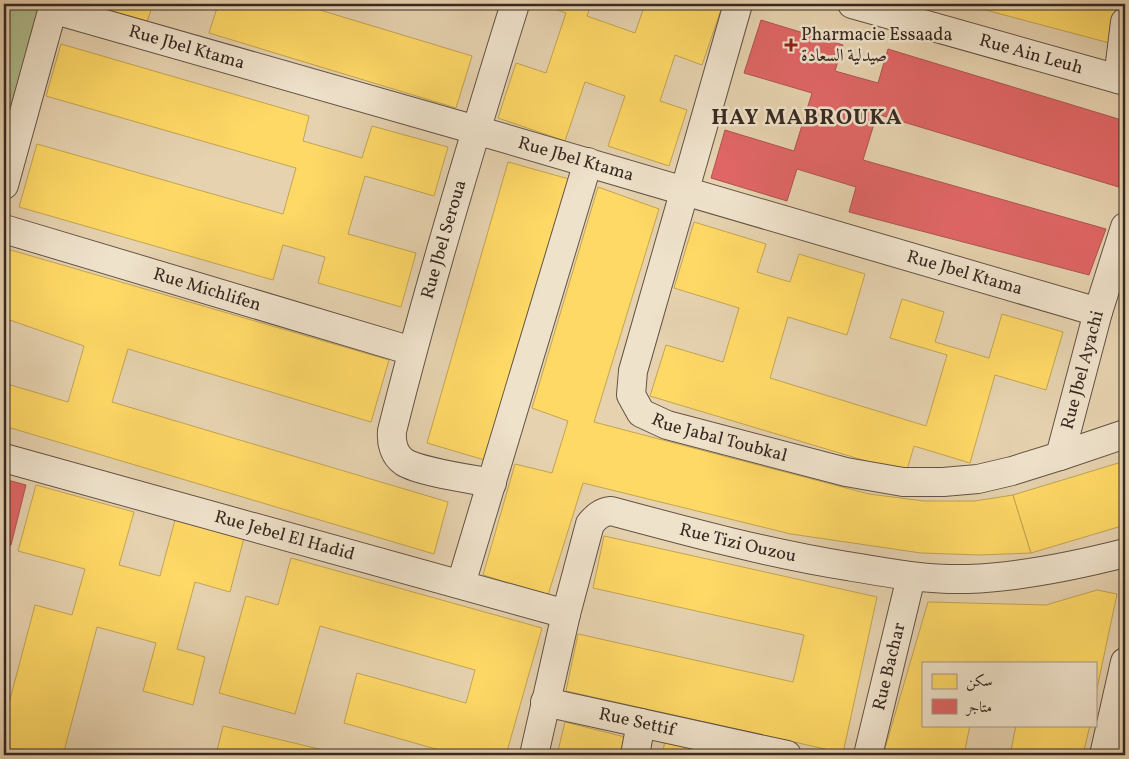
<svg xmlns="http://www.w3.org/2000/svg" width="1129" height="759" font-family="Vollkorn,Amiri,serif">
<rect width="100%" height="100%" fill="#e6d2af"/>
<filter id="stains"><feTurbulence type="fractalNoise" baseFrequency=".004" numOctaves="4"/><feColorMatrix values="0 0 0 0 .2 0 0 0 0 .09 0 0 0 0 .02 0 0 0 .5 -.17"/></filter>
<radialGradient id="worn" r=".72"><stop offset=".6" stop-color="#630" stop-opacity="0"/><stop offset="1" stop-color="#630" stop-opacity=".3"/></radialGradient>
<!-- green -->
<polygon fill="#b0bd8e" stroke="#747358" points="4,4 40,4 4,138"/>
<!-- homes -->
<g fill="#ffd966" stroke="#c3a452">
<polygon points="88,4 153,4 147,22"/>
<polygon points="204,4 300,4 472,56 456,108 209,33 217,8"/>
<polygon points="540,4 591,4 587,16 635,33 645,4 723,4 702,65 675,55 660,101 687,110 669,166 608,146 625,96 585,82 565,141 498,118 516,63 546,73 566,13"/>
<polygon points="963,4 1121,4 1117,45"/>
<polygon points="61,44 309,116 303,141 362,158 372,126 448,147 434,196 365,176 348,234 416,253 401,307 318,283 325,257 283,245 273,280 19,207 37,144 283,214 296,168 46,96"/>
<polygon points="508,162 569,179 488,461 427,443"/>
<polygon points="598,187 659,209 594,422 869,494 924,501 975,501 1013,495 1031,553 979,555 921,553 791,534 583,483 548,595 483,575 515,464 552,473 568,421 532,408"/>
<polygon points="694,222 766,244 757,272 790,282 799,254 865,274 847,335 788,317 770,378 926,426 947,355 890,338 902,299 944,312 935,342 989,358 1002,314 1063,332 1046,390 995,375 970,463 914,446 906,473 650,396 666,345 723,362 739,308 674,288"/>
<polygon points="4,248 389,360 371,422 128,349 112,402 448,502 434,554 4,426 4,383 68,402 84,346 4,318"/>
<polygon points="1125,336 1125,358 1119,356"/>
<polygon points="1125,461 1125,525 1031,553 1013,495"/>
<polygon points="36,485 134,512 119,565 160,576 175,520 244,538 230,592 195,582 177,649 205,657 193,705 143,691 156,643 97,627 63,755 4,755 4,722 35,605 72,615 85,569 18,551"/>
<polygon points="604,536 877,597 843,753 566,691 578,634 793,682 804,635 593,588"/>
<polygon points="291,558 542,628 506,755 457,755 344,723 357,673 466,703 475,670 320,626 295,714 219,693 246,596 278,605"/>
<polygon points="1097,590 1117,594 1095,698 1095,663 923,663 923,725 970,725 964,755 883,755 928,602 1046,605"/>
<polygon points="1125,702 1125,755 1114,755"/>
<polygon points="565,722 625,737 620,755 557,755"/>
<polygon points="1016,725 1090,725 1083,755 1010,755"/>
<polygon points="223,726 344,755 216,755"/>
<polygon points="665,741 726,755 662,755"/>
</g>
<!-- shops -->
<g fill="#e06666" stroke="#ad5452">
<polygon points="761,20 843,45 835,71 878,83 888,49 1125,121 1125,177 1122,188 877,114 863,160 1106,229 1089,275 849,212 856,187 797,169 787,201 711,178 725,130 794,151 812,93 744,73"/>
<polygon points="4,479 26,485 11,545 4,543"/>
</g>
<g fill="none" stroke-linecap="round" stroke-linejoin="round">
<!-- street casing -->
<g stroke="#635345" stroke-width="30">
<g id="street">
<path id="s1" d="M738,4L633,371L631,395L641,413L667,425L846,472L903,482H943L978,479L1012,471L1060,456L1125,434"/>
<path id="s2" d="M852,4L1125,81"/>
<path id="s3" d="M52,9L476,130L1098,312"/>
<polyline points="1118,79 1125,22"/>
<polyline points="4,185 54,4"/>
<path id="s4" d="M4,229L412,351"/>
<path id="s5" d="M1060,456L1098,312L1125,227"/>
<path id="s6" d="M4,458L566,614"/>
<path id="s7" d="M492,483C471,479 420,472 404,462C394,455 391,443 392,431C428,287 471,145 515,4"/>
<polyline points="461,584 588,162"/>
<path id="s8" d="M545,702L787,755"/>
<path id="s9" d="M534,755L566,614L590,524C596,517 601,512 611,511C689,532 767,553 847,566C888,573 927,580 968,579C1021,577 1074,566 1125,553"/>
<polyline points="635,755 641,723"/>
<path id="s10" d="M868,755L911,577"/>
<polyline points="1104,755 1125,662"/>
</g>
</g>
<!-- street -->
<use href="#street" stroke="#efe2cb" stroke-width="28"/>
</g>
<!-- markers -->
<path fill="#8f2418" stroke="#efe2cb" stroke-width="2" d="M788.5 37.5h5v5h5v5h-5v5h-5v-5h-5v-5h5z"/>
<g text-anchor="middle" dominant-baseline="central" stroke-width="5" stroke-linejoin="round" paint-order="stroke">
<!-- poi labels -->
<g font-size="18" fill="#372922" stroke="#efe2cb" text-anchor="start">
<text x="801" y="35">Pharmacie Essaada<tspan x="801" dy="21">صيدلية السعادة</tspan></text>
</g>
<!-- street labels -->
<g font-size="18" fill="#372922" stroke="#efe2cb">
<text stroke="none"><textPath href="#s3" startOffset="140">Rue Jbel Ktama</textPath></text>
<text stroke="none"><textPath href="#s2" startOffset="186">Rue Ain Leuh</textPath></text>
<text stroke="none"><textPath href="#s3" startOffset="545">Rue Jbel Ktama</textPath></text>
<text stroke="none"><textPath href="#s7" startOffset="324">Rue Jbel Seroua</textPath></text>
<text stroke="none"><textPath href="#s3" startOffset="950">Rue Jbel Ktama</textPath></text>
<text stroke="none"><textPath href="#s4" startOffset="212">Rue Michlifen</textPath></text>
<text stroke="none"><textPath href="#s5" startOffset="89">Rue Jbel Ayachi</textPath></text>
<text stroke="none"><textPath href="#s1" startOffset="509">Rue Jabal Toubkal</textPath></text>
<text stroke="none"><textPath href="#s6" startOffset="291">Rue Jebel El Hadid</textPath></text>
<text stroke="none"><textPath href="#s9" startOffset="394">Rue Tizi Ouzou</textPath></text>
<text stroke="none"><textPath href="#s10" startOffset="91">Rue Bachar</textPath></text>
<text stroke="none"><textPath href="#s8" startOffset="94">Rue Settif</textPath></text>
</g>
<!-- district labels -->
<g font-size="22" font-weight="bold" letter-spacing="1" fill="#372922" stroke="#efe2cb">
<text x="807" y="118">HAY MABROUKA</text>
</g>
</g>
<!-- margin -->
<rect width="1129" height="759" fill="none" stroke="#e6d2af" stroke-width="20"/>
<rect x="5" y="5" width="1119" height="749" fill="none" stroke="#372922" stroke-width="2.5"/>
<rect x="10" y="10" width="1109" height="739" fill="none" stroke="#372922"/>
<!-- legend -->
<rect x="922" y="662" width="175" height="65" fill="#efe2cb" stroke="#a59887"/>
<rect x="932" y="674" width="25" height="15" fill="#ffd966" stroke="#a59887"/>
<text x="966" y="686" font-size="15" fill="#372922">سكن</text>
<rect x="932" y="699" width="25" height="15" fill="#e06666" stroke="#a59887"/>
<text x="966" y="712" font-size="15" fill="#372922">متاجر</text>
<rect width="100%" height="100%" filter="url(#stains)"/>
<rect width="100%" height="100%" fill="url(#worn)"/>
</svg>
